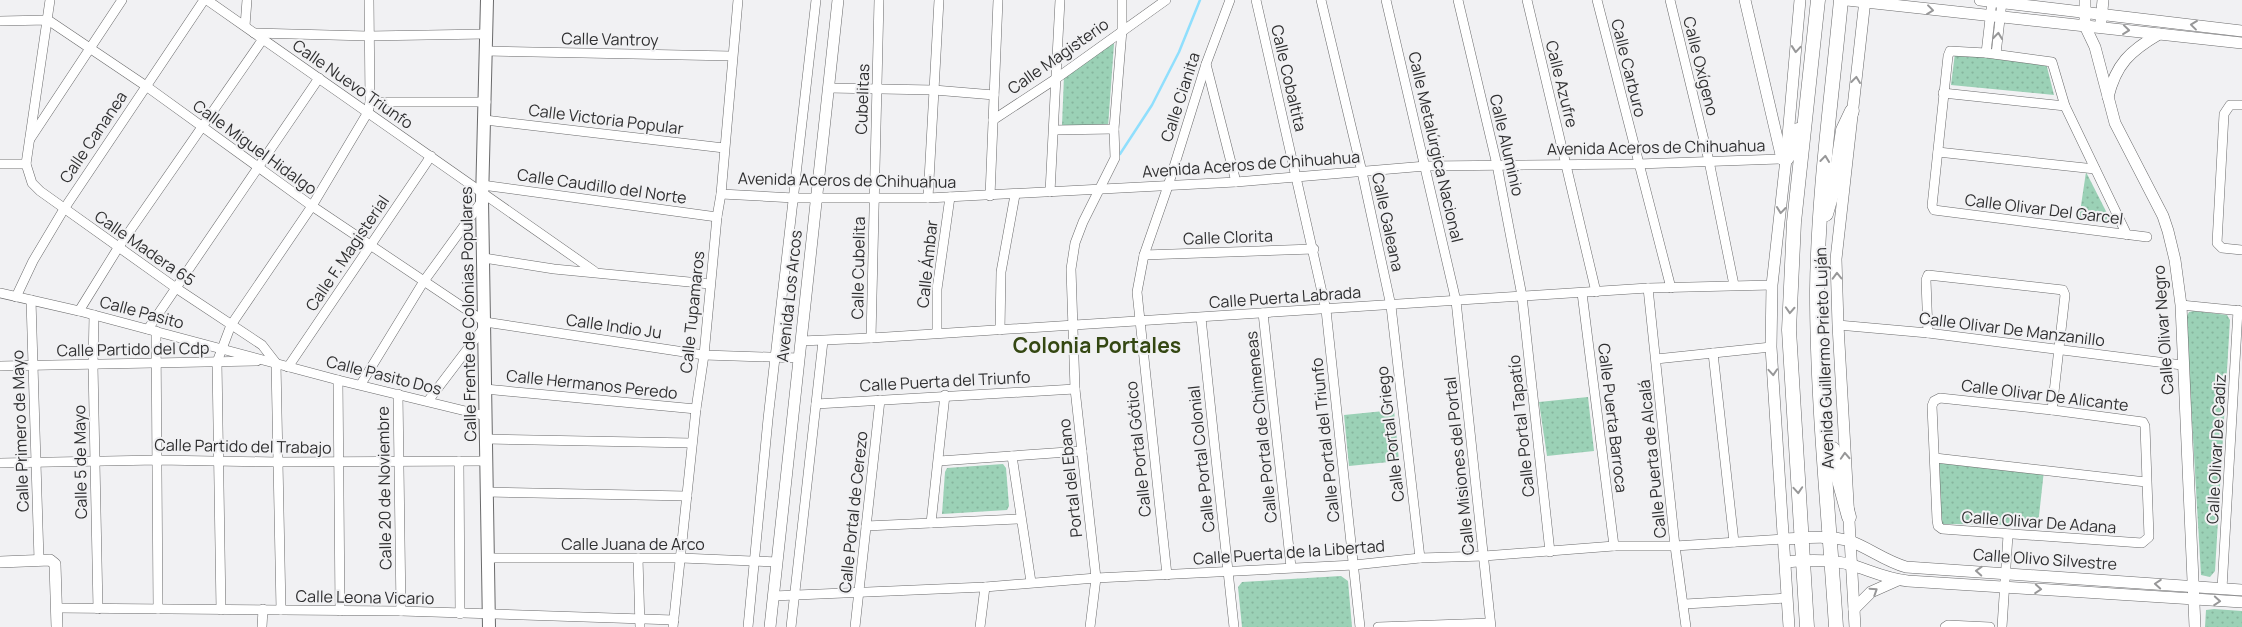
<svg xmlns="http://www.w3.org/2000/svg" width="2242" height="627" font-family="Manrope,sans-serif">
<defs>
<pattern id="park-dots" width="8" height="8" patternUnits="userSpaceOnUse" patternTransform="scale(1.25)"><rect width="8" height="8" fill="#9bd1b6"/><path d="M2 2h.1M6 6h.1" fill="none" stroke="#86b49d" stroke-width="1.8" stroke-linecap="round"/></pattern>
</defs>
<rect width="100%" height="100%" fill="#f1f1f3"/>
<!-- park -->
<g fill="url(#park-dots)">
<polygon points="1111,43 1114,44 1108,127 1062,125 1064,76"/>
<polygon points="1955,53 2046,63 2054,95 1951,85"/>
<polygon points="2086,172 2112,223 2079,219"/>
<polygon points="2194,311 2227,315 2230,320 2215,571 2210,577 2201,575 2186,318 2189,312"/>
<polygon points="1588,397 1594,451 1547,456 1539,402"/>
<polygon points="1394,410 1399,461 1349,466 1344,415"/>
<polygon points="1939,458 2044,470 2038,525 1941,524"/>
<polygon points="1003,464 1006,468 1009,506 1007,510 942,514 945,472 947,468"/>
<polygon points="1341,576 1348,581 1352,627 1242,627 1238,587 1242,582"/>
<polygon points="2214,609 2242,611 2242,627 2205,627 2206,610"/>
</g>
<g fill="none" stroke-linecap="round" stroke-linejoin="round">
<!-- stream -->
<polyline stroke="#90dffd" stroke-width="2.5" points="1120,154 1152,105 1179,52 1200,0"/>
<!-- minor casing -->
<g stroke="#6a6a6b" stroke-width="10">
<g id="minor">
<polyline points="207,0 594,271"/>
<polyline points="1256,0 1326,310 1360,627"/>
<polyline points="1321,0 1362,172 1391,306 1420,558"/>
<polyline points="1386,0 1456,301 1491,627"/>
<polyline points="1458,0 1497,165 1522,296 1550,552"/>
<polyline points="1527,0 1596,292"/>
<polyline points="1597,0 1671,288"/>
<polyline points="1670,0 1709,161 1734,285"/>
<polyline points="0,21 48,20 146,86 312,206 485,322 704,355 799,358"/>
<polyline points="245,26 247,0"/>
<polyline points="254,33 368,36 486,34"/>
<polyline points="486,51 732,56"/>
<polyline points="1986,53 1992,1"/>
<polyline points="1996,54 2002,2"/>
<polyline points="1206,64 1236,182"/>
<polyline points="828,88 934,90 994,95"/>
<polyline points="1943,93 2065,106"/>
<polyline points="370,102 486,102"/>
<polyline points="2242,105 2230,105 2224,114 2217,243 2222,248 2242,250"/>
<polyline points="485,120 724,148"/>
<polyline points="993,120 1057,78 1166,0"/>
<polyline points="1054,130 1114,129"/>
<polyline points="30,139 122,0"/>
<polyline points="1938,152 2095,169"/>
<polyline points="0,164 26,164 32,183 40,191 176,288 262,345 276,363 281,610"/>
<polyline points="26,164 50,0"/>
<polyline points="482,185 717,217"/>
<polyline points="1050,192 1060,0"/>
<polyline points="721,194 794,198 928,198 1236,182 1426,166 1638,164 1782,159"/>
<polyline points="990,196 998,0"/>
<polyline points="928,198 939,0"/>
<polyline points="2127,235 2065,106 2052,62 1986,53 1950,51 1948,56 1932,206 1934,210 2147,237"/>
<polyline points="1144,255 1314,249"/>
<polyline points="484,258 554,269 710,284"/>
<polyline points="1648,288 1675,546 1686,627"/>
<polyline points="0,293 79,311 338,380 486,416"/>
<polyline points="1582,293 1614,546"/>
<polyline points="16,297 33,261 64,209 204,0"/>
<polyline points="31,300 39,560"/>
<polyline points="2181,305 2242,311"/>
<polyline points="79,311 118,248 263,39"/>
<polyline points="1263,313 1291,567"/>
<polyline points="94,315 93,365 98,609"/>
<polyline points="1201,318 1234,627"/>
<polyline points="1838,325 1928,333 2182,365"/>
<polyline points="148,329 319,78"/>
<polyline points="1000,330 1001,272 1015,195"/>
<polyline points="156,331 158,609"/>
<polyline points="937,333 937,289 950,197"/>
<polyline points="1928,333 1926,280 1928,275 2063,290 2065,295 2052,410"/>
<polyline points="871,338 879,0"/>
<polyline points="801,341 871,338 1648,288 1772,285"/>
<polyline points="1713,353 1734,542"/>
<polyline points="1656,359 1771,347"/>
<polyline points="0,366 257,361"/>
<polyline points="288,367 431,156"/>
<polyline points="338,380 340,611"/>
<polyline points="361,384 424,281 482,201"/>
<polyline points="485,389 696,409"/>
<polyline points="398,394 401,611"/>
<polygon points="1940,398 2052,410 2143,422 2145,426 2149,537 2142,543 1942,529 1938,526 1937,520 1932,406 1934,401"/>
<polyline points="428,401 485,326"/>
<polyline points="816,404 1075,389"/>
<polyline points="486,439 692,443"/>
<polyline points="1012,456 1031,582"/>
<polyline points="1935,458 2146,482"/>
<polyline points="459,461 460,614"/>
<polyline points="939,461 1082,451"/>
<polyline points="0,463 158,460 277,462 486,461"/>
<polyline points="486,492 687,496"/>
<polyline points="931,523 945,395"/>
<polyline points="866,526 1020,519"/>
<polyline points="489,558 681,558 777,562"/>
<polyline points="638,558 640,627"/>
<polyline points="1167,575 1137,292 1144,255 1168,186 1206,64 1230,0"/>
<polyline points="2222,589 2238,310"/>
<polyline points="773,596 985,587 1096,578 1354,565 1420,558 1484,556 1614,546 1675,546 1785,539"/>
<polyline points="1685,604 1787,598"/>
<polyline points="56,608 401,611 674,620"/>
<polyline points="221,610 217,362 231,325 312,206 368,112 370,102 369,0"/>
<polyline points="262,627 263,609"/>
<polyline points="673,627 696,409 704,355 717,217 721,194 738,0"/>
<polyline points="748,627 768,419 816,0"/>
<polyline points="791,627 823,341"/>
<polyline points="855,627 880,400"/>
<polyline points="980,627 985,587"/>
<polyline points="1090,627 1096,578 1075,389 1071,269 1075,243 1083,222 1115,158 1114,129 1122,30 1122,0"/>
<polyline points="1378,627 1490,623"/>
<polyline points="1945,627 1948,625 1990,627"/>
<polyline points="2002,627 2008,535"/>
</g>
</g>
<!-- tertiary casing -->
<g stroke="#6a6a6b" stroke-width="12">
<g id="tertiary">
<polyline points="1745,0 1782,159 1784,159"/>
<polyline points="1847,0 2242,43"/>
<polyline points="1980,0 2242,31"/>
<polyline points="2085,0 2085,26 2095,47 2115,123 2163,216 2168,231 2175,260 2181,305 2195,627"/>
<polyline points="2101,21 2103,0"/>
<path d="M2108,97C2116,64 2130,51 2159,34"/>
<path d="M1785,539C1805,538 1830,535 1850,541C1869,548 1885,561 1906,567L2242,590"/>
<polyline points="0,562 50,560 55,564 57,627"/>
<path d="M1786,562C1807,560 1831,559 1852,565C1871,571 1887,579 1908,581L2242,602"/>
<polyline points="1854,609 1871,592 1898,580"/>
<polyline points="770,627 838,0"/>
<polyline points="1789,627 1771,347 1772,285 1786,159 1800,0"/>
<polyline points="1855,627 1838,325 1836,259 1865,0"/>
</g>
</g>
<!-- secondary casing -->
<g stroke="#6a6a6b" stroke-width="14">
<polyline id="secondary" points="487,0 482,200 489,627"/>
</g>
<!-- primary casing -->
<g stroke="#6a6a6b" stroke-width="15">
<g id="primary">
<polyline points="1786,159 1792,150 1798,130"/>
<polyline points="1826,214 1835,183 1843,130 1852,111"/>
<polyline points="1833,449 1837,473 1849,517"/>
<polyline points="1807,627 1789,330 1794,222 1818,0"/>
<path d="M1836,627C1829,516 1817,401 1817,291C1818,194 1832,96 1841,0"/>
</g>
</g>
<!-- minor -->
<use href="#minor" stroke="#fff" stroke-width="9"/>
<!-- tertiary -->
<use href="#tertiary" stroke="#fff" stroke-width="11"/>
<!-- secondary -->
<use href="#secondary" stroke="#fff" stroke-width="12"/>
<!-- primary -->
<use href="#primary" stroke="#fff" stroke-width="14"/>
</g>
<!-- one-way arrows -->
<defs><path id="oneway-chevron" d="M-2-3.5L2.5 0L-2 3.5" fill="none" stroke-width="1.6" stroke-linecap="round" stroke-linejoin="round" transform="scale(1.25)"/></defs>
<g stroke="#979798">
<use href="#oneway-chevron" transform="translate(1930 10) rotate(7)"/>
<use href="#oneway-chevron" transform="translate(2194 25) rotate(-173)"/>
<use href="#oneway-chevron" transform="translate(2126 30) rotate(6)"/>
<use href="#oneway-chevron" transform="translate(1998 36) rotate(-84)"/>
<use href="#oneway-chevron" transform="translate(1796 49) rotate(95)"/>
<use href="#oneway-chevron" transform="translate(1856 80) rotate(-83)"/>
<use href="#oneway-chevron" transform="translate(1825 159) rotate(-84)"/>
<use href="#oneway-chevron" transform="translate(1781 210) rotate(96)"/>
<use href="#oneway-chevron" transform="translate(1837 276) rotate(-91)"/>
<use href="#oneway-chevron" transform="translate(1790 310) rotate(93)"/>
<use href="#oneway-chevron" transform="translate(1773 372) rotate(86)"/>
<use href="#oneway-chevron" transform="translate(1845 456) rotate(-93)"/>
<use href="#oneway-chevron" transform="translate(1798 490) rotate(86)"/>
<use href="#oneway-chevron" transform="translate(1979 571) rotate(-177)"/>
<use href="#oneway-chevron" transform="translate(2158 584) rotate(-176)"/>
<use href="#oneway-chevron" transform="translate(2038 589) rotate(4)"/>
<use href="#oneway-chevron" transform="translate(1874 591) rotate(-33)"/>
<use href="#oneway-chevron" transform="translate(2217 601) rotate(4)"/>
</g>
<g text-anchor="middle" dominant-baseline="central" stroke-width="4" stroke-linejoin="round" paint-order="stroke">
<!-- street labels -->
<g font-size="16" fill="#2f2f30" stroke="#f1f1f3">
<text transform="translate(610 39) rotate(1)">Calle Vantroy</text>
<text transform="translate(1058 56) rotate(-35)">Calle Magisterio</text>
<text transform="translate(1701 66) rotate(76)">Calle Oxígeno</text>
<text transform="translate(1629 68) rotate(76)">Calle Carburo</text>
<text transform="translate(1289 78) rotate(77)">Calle Cobaltita</text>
<text transform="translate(353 84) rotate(35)">Calle Nuevo Triunfo</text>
<text transform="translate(1562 84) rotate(76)">Calle Azufre</text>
<text transform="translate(1180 97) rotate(-72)">Calle Cianita</text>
<text transform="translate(862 99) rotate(-88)">Cubelitas</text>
<text transform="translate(606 119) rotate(7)">Calle Victoria Popular</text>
<text transform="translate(93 137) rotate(-56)">Calle Cananea</text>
<text transform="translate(1507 145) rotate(77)">Calle Aluminio</text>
<text transform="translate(255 147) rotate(36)">Calle Miguel Hidalgo</text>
<text transform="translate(1436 147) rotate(77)">Calle Metalúrgica Nacional</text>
<text transform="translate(1656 147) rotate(-1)">Avenida Aceros de Chihuahua</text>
<text transform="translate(1251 164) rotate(-4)">Avenida Aceros de Chihuahua</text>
<text transform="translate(847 180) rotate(1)">Avenida Aceros de Chihuahua</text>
<text transform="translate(602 186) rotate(8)">Calle Caudillo del Norte</text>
<text transform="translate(2044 209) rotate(7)">Calle Olivar Del Garcel</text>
<text transform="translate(1388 222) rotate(78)">Calle Galeana</text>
<text transform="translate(1228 237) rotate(-2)">Calle Clorita</text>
<text transform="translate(145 248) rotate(35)">Calle Madera 65</text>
<text transform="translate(347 253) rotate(-56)">Calle F. Magisterial</text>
<text transform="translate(927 264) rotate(-84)">Calle Ámbar</text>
<text transform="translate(858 268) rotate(-89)">Calle Cubelita</text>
<text transform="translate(789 296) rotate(-84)">Avenida Los Arcos</text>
<text transform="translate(1285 297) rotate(-4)">Calle Puerta Labrada</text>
<text transform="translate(142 312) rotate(15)">Calle Pasito</text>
<text transform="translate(692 312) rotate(-84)">Calle Tupamaros</text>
<text transform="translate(468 314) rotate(-91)">Calle Frente de Colonias Populares</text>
<text transform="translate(614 326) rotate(8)">Calle Indio Ju</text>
<text transform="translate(2012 329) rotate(7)">Calle Olivar De Manzanillo</text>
<text transform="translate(2163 330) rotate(-94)">Calle Olivar Negro</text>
<text transform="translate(133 349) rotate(-1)">Calle Partido del Cdp</text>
<text transform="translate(1824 358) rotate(-92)">Avenida Guillermo Prieto Luján</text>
<text transform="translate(384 375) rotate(14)">Calle Pasito Dos</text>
<text transform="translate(945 381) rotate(-3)">Calle Puerta del Triunfo</text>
<text transform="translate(592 384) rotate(6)">Calle Hermanos Peredo</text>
<text transform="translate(2045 395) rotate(7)">Calle Olivar De Alicante</text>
<text transform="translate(1613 418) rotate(83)">Calle Puerta Barroca</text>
<text transform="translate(1521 426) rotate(-96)">Calle Portal Tapatío</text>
<text transform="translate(1261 427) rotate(-96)">Calle Portal de Chimeneas</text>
<text transform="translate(20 431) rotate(-92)">Calle Primero de Mayo</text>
<text transform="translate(1390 434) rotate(-97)">Calle Portal Griego</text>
<text transform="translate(1325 440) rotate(-96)">Calle Portal del Triunfo</text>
<text transform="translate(243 446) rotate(1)">Calle Partido del Trabajo</text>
<text transform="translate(1138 449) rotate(-96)">Calle Portal Gótico</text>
<text transform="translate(2216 449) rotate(-87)">Calle Olivar De Cadiz</text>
<text transform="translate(1201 459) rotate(-96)">Calle Portal Colonial</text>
<text transform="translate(1652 459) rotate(-96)">Calle Puerta de Alcalá</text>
<text transform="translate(80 462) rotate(-91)">Calle 5 de Mayo</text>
<text transform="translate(1459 466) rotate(-96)">Calle Misiones del Portal</text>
<text transform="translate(1070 478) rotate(-96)">Portal del Ebano</text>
<text transform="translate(384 488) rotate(-91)">Calle 20 de Noviembre</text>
<text transform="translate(853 512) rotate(-84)">Calle Portal de Cerezo</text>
<text transform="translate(2039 522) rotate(4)">Calle Olivar De Adana</text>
<text x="633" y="544">Calle Juana de Arco</text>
<text transform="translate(1289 552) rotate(-4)">Calle Puerta de la Libertad</text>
<text transform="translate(2045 559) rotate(4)">Calle Olivo Silvestre</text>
<text transform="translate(365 597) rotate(1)">Calle Leona Vicario</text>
</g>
<!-- district labels -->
<g font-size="21" font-weight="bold" fill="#344712" stroke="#f1f1f3">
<text x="1097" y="345">Colonia Portales</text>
</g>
</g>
</svg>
